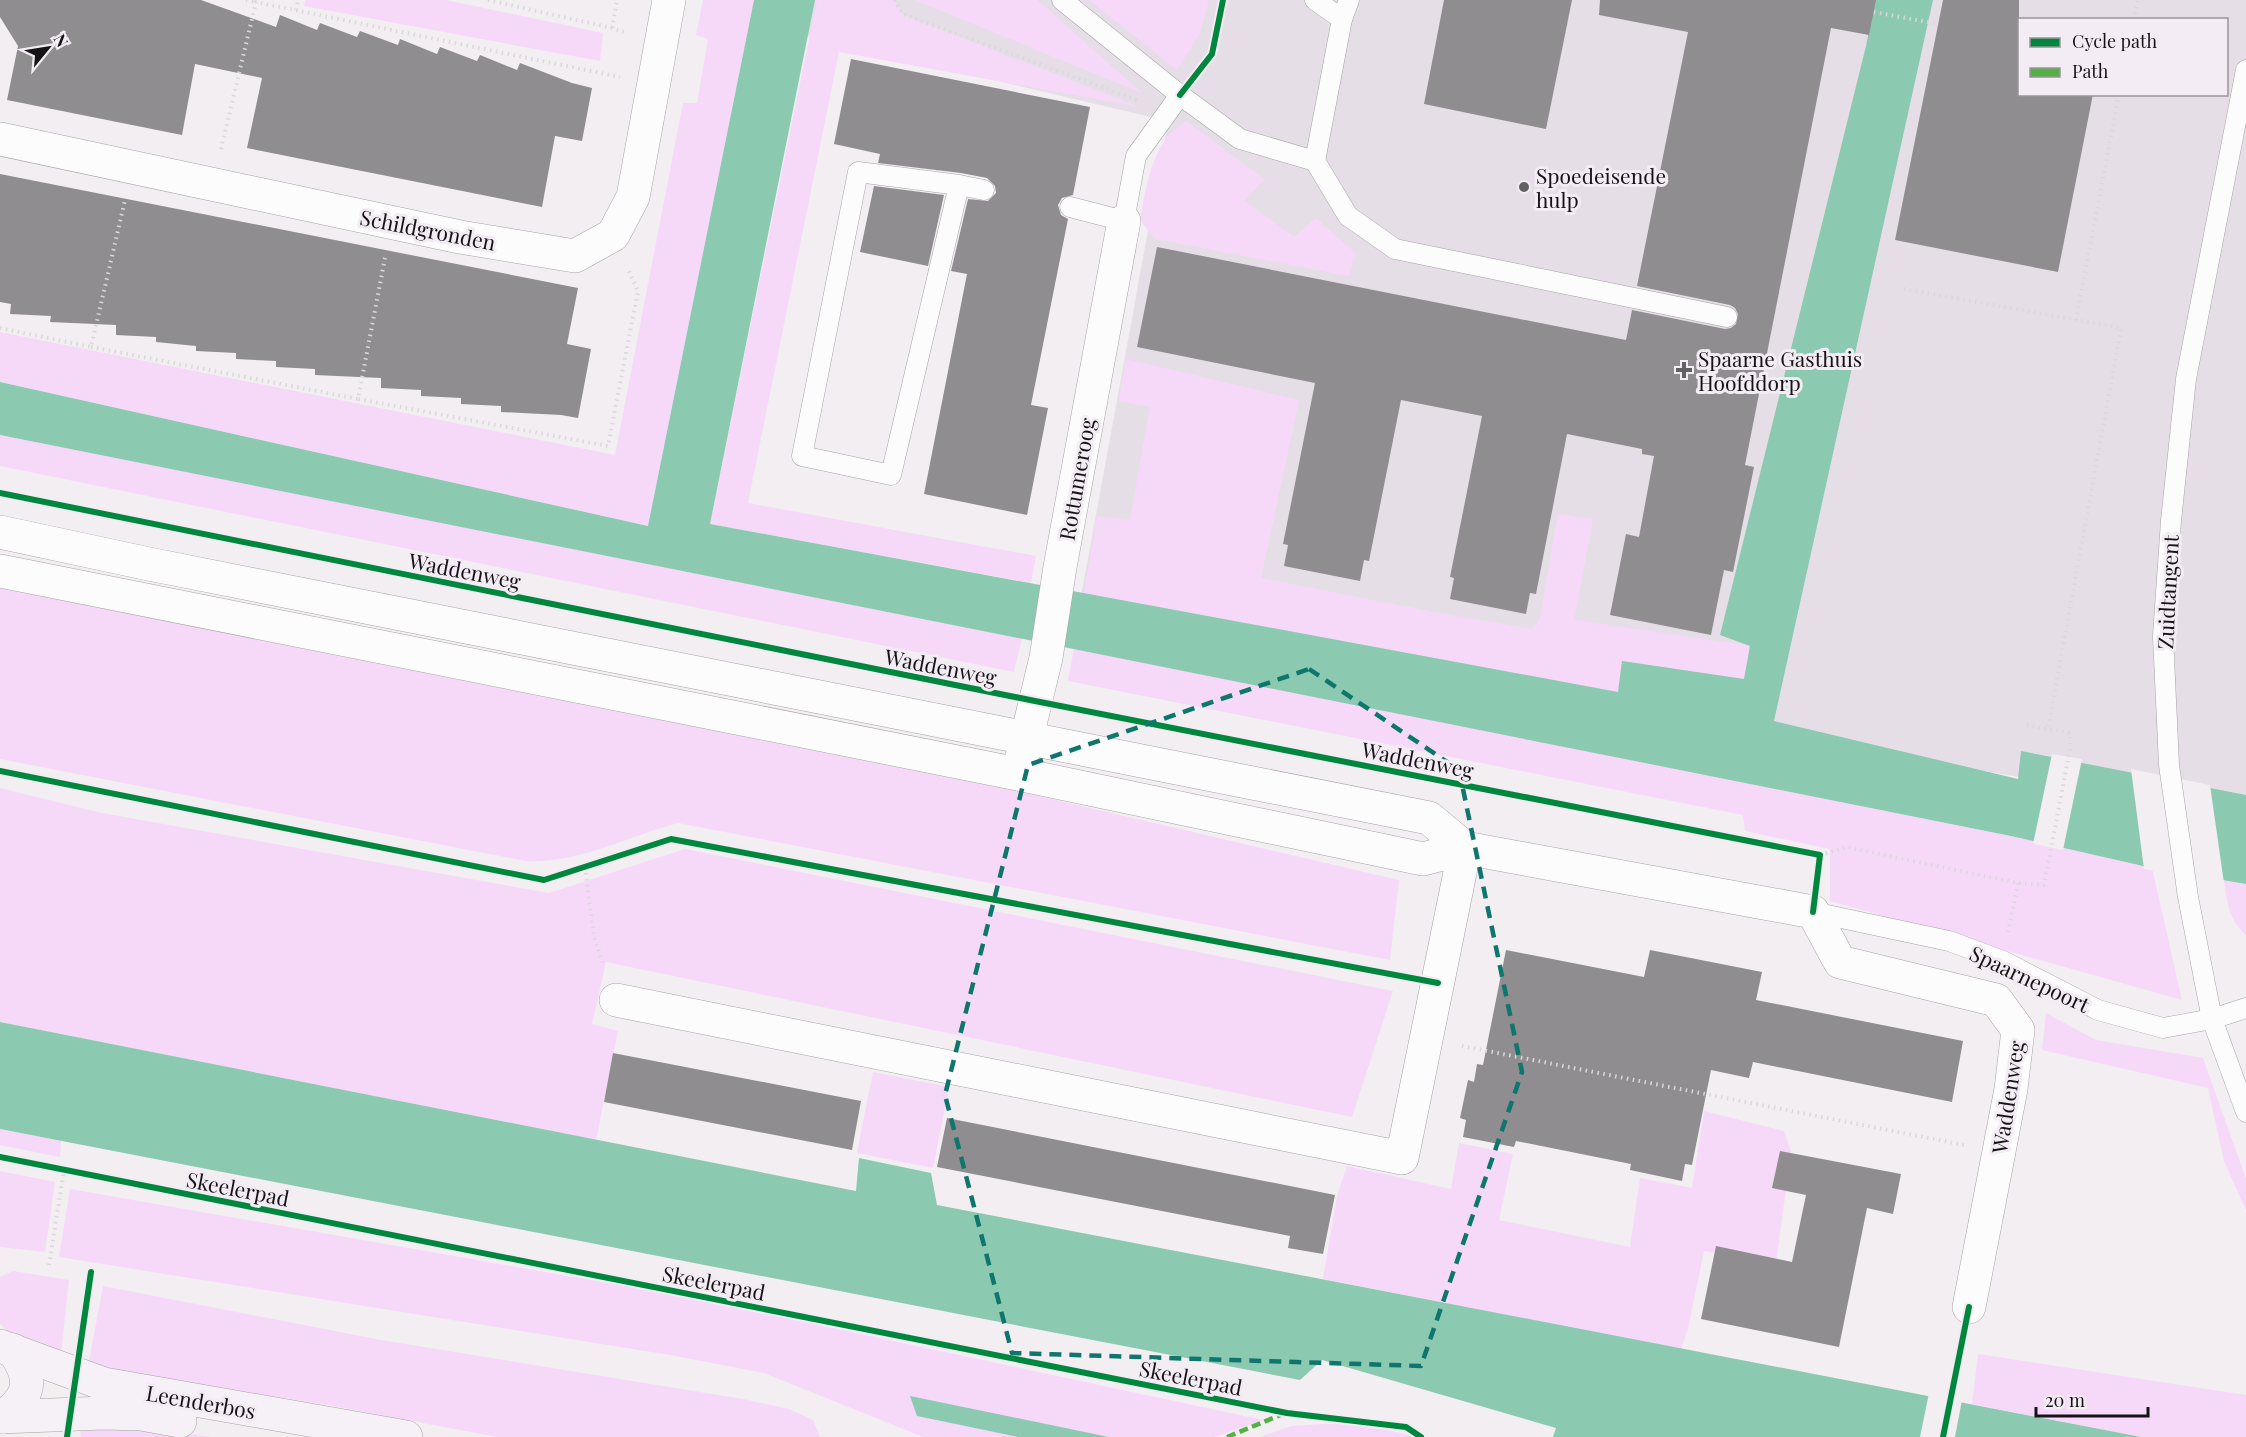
<svg xmlns="http://www.w3.org/2000/svg" width="2246" height="1437" font-family="'Playfair Display',serif">
<rect width="100%" height="100%" fill="#f2eef2"/>
<!-- built -->
<path fill="#e6dee6" fill-rule="evenodd" d="M805,0H2246V815L1077,619L1168,121L798,34ZM2020,20H2226V94H2020Z"/>
<!-- green -->
<g fill="#f6d9f8">
<polygon points="305,0 446,0 603,33 600,61 304,6"/>
<polygon points="703,0 754,0 648,526 0,382 0,332 615,455 683,103 697,103 708,39 696,35"/>
<polygon points="817,0 894,0 903,15 1140,107 839,52 748,503 1036,556 1031,583 710,524"/>
<polygon points="915,0 1037,0 1142,93"/>
<polygon points="1089,0 1209,0 1200,33 1177,70"/>
<path d="M1186,121L1264,179L1244,201L1294,237L1316,218L1356,254L1349,276L1155,239L1140,220C1145,192 1150,159 1168,136C1173,130 1181,126 1186,121Z"/>
<polygon points="1126,359 1299,400 1261,578 1434,612 1532,629 1540,619 1558,514 1593,519 1574,620 1751,646 1744,679 1622,661 1618,692 1084,593 1097,516 1130,520 1150,407 1119,401"/>
<polygon points="0,435 1022,638 1014,672 0,466"/>
<path d="M0,588L1021,792L1399,880L1390,960L678,823C628,836 578,864 526,861L0,759Z"/>
<polygon points="1074,648 2011,836 2152,868 2182,1000 1830,901 1830,849 1745,831 1743,815 1068,681"/>
<polygon points="0,788 102,813 549,893 685,849 1393,991 1352,1117 606,962 592,1024 618,1031 596,1140 0,1022"/>
<path d="M2224,880L2246,884V935C2230,923 2226,899 2224,880Z"/>
<polygon points="2046,1013 2096,1040 2203,1058 2246,1179 2246,1210 2224,1161 2208,1088 2042,1050"/>
<polygon points="873,1072 949,1087 933,1168 857,1153"/>
<polygon points="1704,1111 1784,1131 1791,1152 1776,1263 1704,1251 1688,1329 1681,1349 1323,1279 1337,1196 1347,1166 1451,1189 1459,1143 1513,1154 1499,1220 1630,1247 1640,1178 1692,1188"/>
<polygon points="0,1129 61,1141 60,1157 0,1145"/>
<polygon points="0,1171 55,1182 45,1252 0,1247"/>
<polygon points="70,1189 683,1296 1263,1420 1214,1437 1109,1437 911,1397 917,1416 1018,1437 923,1437 764,1373 670,1355 59,1257"/>
<polygon points="13,1271 69,1280 61,1353 15,1337 0,1324 0,1277"/>
<polygon points="103,1286 381,1340 743,1399 789,1409 813,1420 820,1437 497,1437 328,1405 88,1367"/>
<polygon points="1978,1354 2246,1395 2246,1437 2140,1437 1972,1404"/>
<polygon points="1354,1422 1417,1437 1260,1437 1291,1426"/>
<polygon points="124,1424 211,1437 81,1437 79,1425"/>
</g>
<!-- water -->
<g fill="#8bc9b1">
<polygon points="754,0 815,0 710,524 1618,692 1622,661 1744,679 1750,646 1720,635 1866,46 1875,0 1933,0 1774,721 2018,779 2021,751 2246,795 2246,884 2152,868 2011,836 0,435 0,382 648,526"/>
<polygon points="0,1022 856,1191 859,1158 931,1173 937,1205 2141,1437 1553,1437 1556,1428 1322,1360 1300,1380 0,1129"/>
<polygon points="910,1396 1109,1437 1018,1437 917,1416"/>
</g>
<!-- pier -->
<g fill="#f2eef2">
<polygon points="2052,754 2082,759 2063,850 2033,844"/>
<polygon points="2131,769 2210,785 2224,883 2144,869"/>
<polygon points="1929,1393 1962,1400 1955,1437 1920,1437"/>
</g>
<!-- building -->
<g fill="#908d90">
<polygon points="0,0 201,0 276,27 280,15 317,30 320,23 357,37 360,31 398,45 400,39 437,54 440,47 477,61 480,55 517,70 520,63 572,83 592,88 582,141 555,136 542,207 247,148 262,78 195,64 182,135 7,100 18,46 0,17"/>
<polygon points="1444,0 1572,0 1546,129 1424,104"/>
<polygon points="1600,0 1876,0 1869,35 1831,28 1745,465 1754,467 1733,572 1724,570 1711,635 1610,615 1626,534 1639,537 1654,456 1642,454 1642,449 1567,434 1536,594 1530,593 1526,614 1450,599 1454,578 1450,577 1482,416 1401,400 1369,561 1364,560 1360,581 1284,566 1288,545 1283,544 1315,383 1137,347 1157,247 1626,340 1632,310 1725,329 1731,328 1736,324 1738,314 1735,308 1730,305 1637,286 1688,32 1599,15"/>
<polygon points="1943,0 2019,0 2019,94 2093,94 2058,272 1895,240"/>
<polygon points="851,59 1090,107 1073,195 1062,198 1058,205 1061,215 1068,219 1031,405 1048,408 1027,515 924,494 967,274 951,271 968,199 988,201 996,193 995,186 987,178 961,173 878,163 880,154 834,144"/>
<polygon points="0,174 578,288 567,344 591,349 578,418 561,415 501,412 501,406 461,404 461,398 421,396 421,390 381,388 381,378 315,375 315,369 276,367 276,361 236,359 236,353 196,351 196,346 156,342 156,337 116,335 116,325 50,322 51,316 10,314 11,304 0,302"/>
<polygon points="874,186 944,195 928,266 860,252"/>
<polygon points="1506,950 1644,977 1650,950 1762,972 1756,1000 1963,1041 1952,1102 1753,1062 1749,1078 1711,1070 1692,1165 1685,1164 1682,1181 1630,1170 1631,1164 1516,1141 1514,1147 1463,1137 1466,1120 1460,1118 1468,1080 1474,1082 1477,1064 1483,1065"/>
<polygon points="613,1053 861,1101 852,1150 604,1102"/>
<polygon points="947,1118 1335,1195 1323,1254 1288,1248 1290,1236 937,1167"/>
<polygon points="1780,1151 1901,1174 1893,1214 1867,1208 1839,1347 1701,1319 1716,1246 1792,1262 1806,1195 1772,1188"/>
</g>
<g fill="none" stroke-linecap="round" stroke-linejoin="round">
<!-- lane casing -->
<g stroke="#a6a3a6" stroke-width="21">
<g id="lane">
<polyline points="1062,0 1180,95 1240,139 1315,161 1342,19 1349,0"/>
<polyline points="1315,0 1342,19"/>
<polyline points="2246,70 2186,379 2171,521 2163,636 2169,765 2188,897 2212,1019 2246,1112"/>
<polyline points="1315,161 1348,216 1395,249 1727,317"/>
<polyline points="959,185 891,475 802,456 858,172 959,185 984,190"/>
<polyline points="1070,207 1124,221 1136,156 1180,95"/>
<polyline points="1813,912 1949,941 2003,961 2098,1010 2163,1028 2212,1019 2246,1008"/>
</g>
</g>
<!-- street casing -->
<g stroke="#a6a3a6" stroke-width="34">
<g id="street">
<polyline points="0,139 460,237 575,256 613,235 633,197 669,0"/>
<polyline points="0,532 149,564 1429,818 1465,848"/>
<polyline points="0,571 1018,774 1423,859 1465,848 1813,912 1840,962 1996,1000 2018,1030 2011,1089 1969,1307"/>
<polyline points="1022,757 1046,658 1060,567 1124,221"/>
<polyline points="616,1000 1402,1158 1465,848"/>
</g>
</g>
<!-- secondary casing -->
<g stroke="#a6a3a6" stroke-width="34">
<g id="secondary">
<polyline points="0,1346 104,1384 406,1437"/>
<polyline points="0,1417 104,1413 141,1414 180,1421"/>
<path d="M3,1417C32,1395 33,1379 13,1350"/>
</g>
</g>
<!-- path -->
<g stroke="#d9d9d9" stroke-width="4" stroke-dasharray="1.5 4.5" stroke-linecap="butt">
<polyline points="246,0 256,2"/>
<polyline points="488,0 612,28 627,33"/>
<polyline points="894,0 903,14 1137,100"/>
<polyline points="296,10 298,0"/>
<polyline points="1874,12 1938,24"/>
<polyline points="2134,20 2138,0"/>
<polyline points="612,28 617,0"/>
<polyline points="221,149 256,2 620,77"/>
<polyline points="385,258 358,399 608,446 638,291 628,269"/>
<polyline points="1904,289 2121,328 2048,729"/>
<polyline points="2076,320 2119,94"/>
<polyline points="0,328 91,347 125,200"/>
<polyline points="91,347 358,399"/>
<polyline points="1820,855 1846,847 2018,883 2044,885 2070,749 2070,733 2027,725"/>
<polyline points="585,867 594,937 604,966"/>
<polyline points="2008,932 2018,883"/>
<polyline points="1462,1046 1964,1145"/>
<polyline points="49,1265 64,1170"/>
</g>
<!-- lane -->
<use href="#lane" stroke="#fdfcfd" stroke-width="20"/>
<!-- street -->
<use href="#street" stroke="#fdfcfd" stroke-width="33"/>
<!-- secondary -->
<use href="#secondary" stroke="#f5f1f6" stroke-width="33"/>
<!-- quiet -->
<polyline stroke="#55b144" stroke-width="4.5" stroke-dasharray="9 4.5" stroke-linecap="butt" points="1227,1437 1283,1414"/>
<!-- cycleway casing -->
<g stroke="#f3ecf4" stroke-width="10">
<g id="cycleway">
<polyline points="1180,95 1212,54 1223,0"/>
<polyline points="0,493 1035,701 1820,855 1813,912"/>
<polyline points="0,771 544,880 671,839 1438,983"/>
<polyline points="0,1157 1287,1413 1406,1427 1421,1437"/>
<polyline points="67,1437 91,1272"/>
<polyline points="1943,1437 1969,1307"/>
</g>
</g>
<!-- cycleway -->
<use href="#cycleway" stroke="#00873e" stroke-width="6"/>
</g>
<!-- marked area -->
<path fill="none" stroke="#0f766e" stroke-width="4.5" stroke-dasharray="12 8" stroke-linejoin="round" d="M1309,669L1459,770L1522,1072L1421,1366L1012,1353L945,1095L1028,765Z"/>
<!-- markers -->
<g fill="#626062" stroke="#f3ecf4" stroke-width="2">
<circle cx="1524" cy="187" r="6"/>
<path d="M1681 361h6v6h6v6h-6v6h-6v-6h-6v-6h6z"/>
</g>
<g text-anchor="middle" dominant-baseline="central" stroke-width="6" stroke-linejoin="round" paint-order="stroke">
<!-- poi labels -->
<g font-size="21" fill="#151315" stroke="#f3ecf4" text-anchor="start">
<text x="1536" y="175">Spoedeisende<tspan x="1536" dy="24">hulp</tspan></text>
<text x="1698" y="358">Spaarne Gasthuis<tspan x="1698" dy="24">Hoofddorp</tspan></text>
</g>
<!-- street labels -->
<g font-size="21" fill="#151315" stroke="#f3ecf4">
<text transform="translate(428 229) rotate(11)">Schildgronden</text>
<text transform="translate(1076 479) rotate(-80)">Rottumeroog</text>
<text transform="translate(465 570) rotate(11)">Waddenweg</text>
<text transform="translate(2167 592) rotate(-87)">Zuidtangent</text>
<text transform="translate(941 666) rotate(11)">Waddenweg</text>
<text transform="translate(1418 759) rotate(11)">Waddenweg</text>
<text transform="translate(2030 978) rotate(25)">Spaarnepoort</text>
<text transform="translate(2007 1097) rotate(-81)">Waddenweg</text>
<text transform="translate(238 1188) rotate(11)">Skeelerpad</text>
<text transform="translate(714 1282) rotate(11)">Skeelerpad</text>
<text transform="translate(1191 1377) rotate(11)">Skeelerpad</text>
<text transform="translate(201 1401) rotate(10)">Leenderbos</text>
</g>
</g>
<!-- legend -->
<rect x="2018" y="18" width="210" height="78" fill="#f3ecf4" stroke="#9a959b" stroke-width="1.5"/>
<rect x="2030" y="38" width="30" height="9" fill="#00873e" stroke="#9a959b" stroke-width="1.5"/>
<text x="2072" y="48" font-size="18" fill="#151315">Cycle path</text>
<rect x="2030" y="68" width="30" height="9" fill="#55b144" stroke="#9a959b" stroke-width="1.5"/>
<text x="2072" y="78" font-size="18" fill="#151315">Path</text>
<!-- north arrow -->
<g transform="translate(48 48) rotate(60)" stroke="#f3ecf4" stroke-width="4.5" paint-order="stroke">
<path d="M0-4.5L10 22L0 15L-10 22Z" fill="#151315"/>
<text y="-9" font-size="16" font-weight="bold" text-anchor="middle" fill="#151315">N</text>
</g>
<!-- scale -->
<path d="M2036 1407v9h112v-9" fill="none" stroke="#151315" stroke-width="3"/>
<text x="2045" y="1407" font-size="18" fill="#151315" stroke="#f3ecf4" stroke-width="4.5" paint-order="stroke">20 m</text>
</svg>
